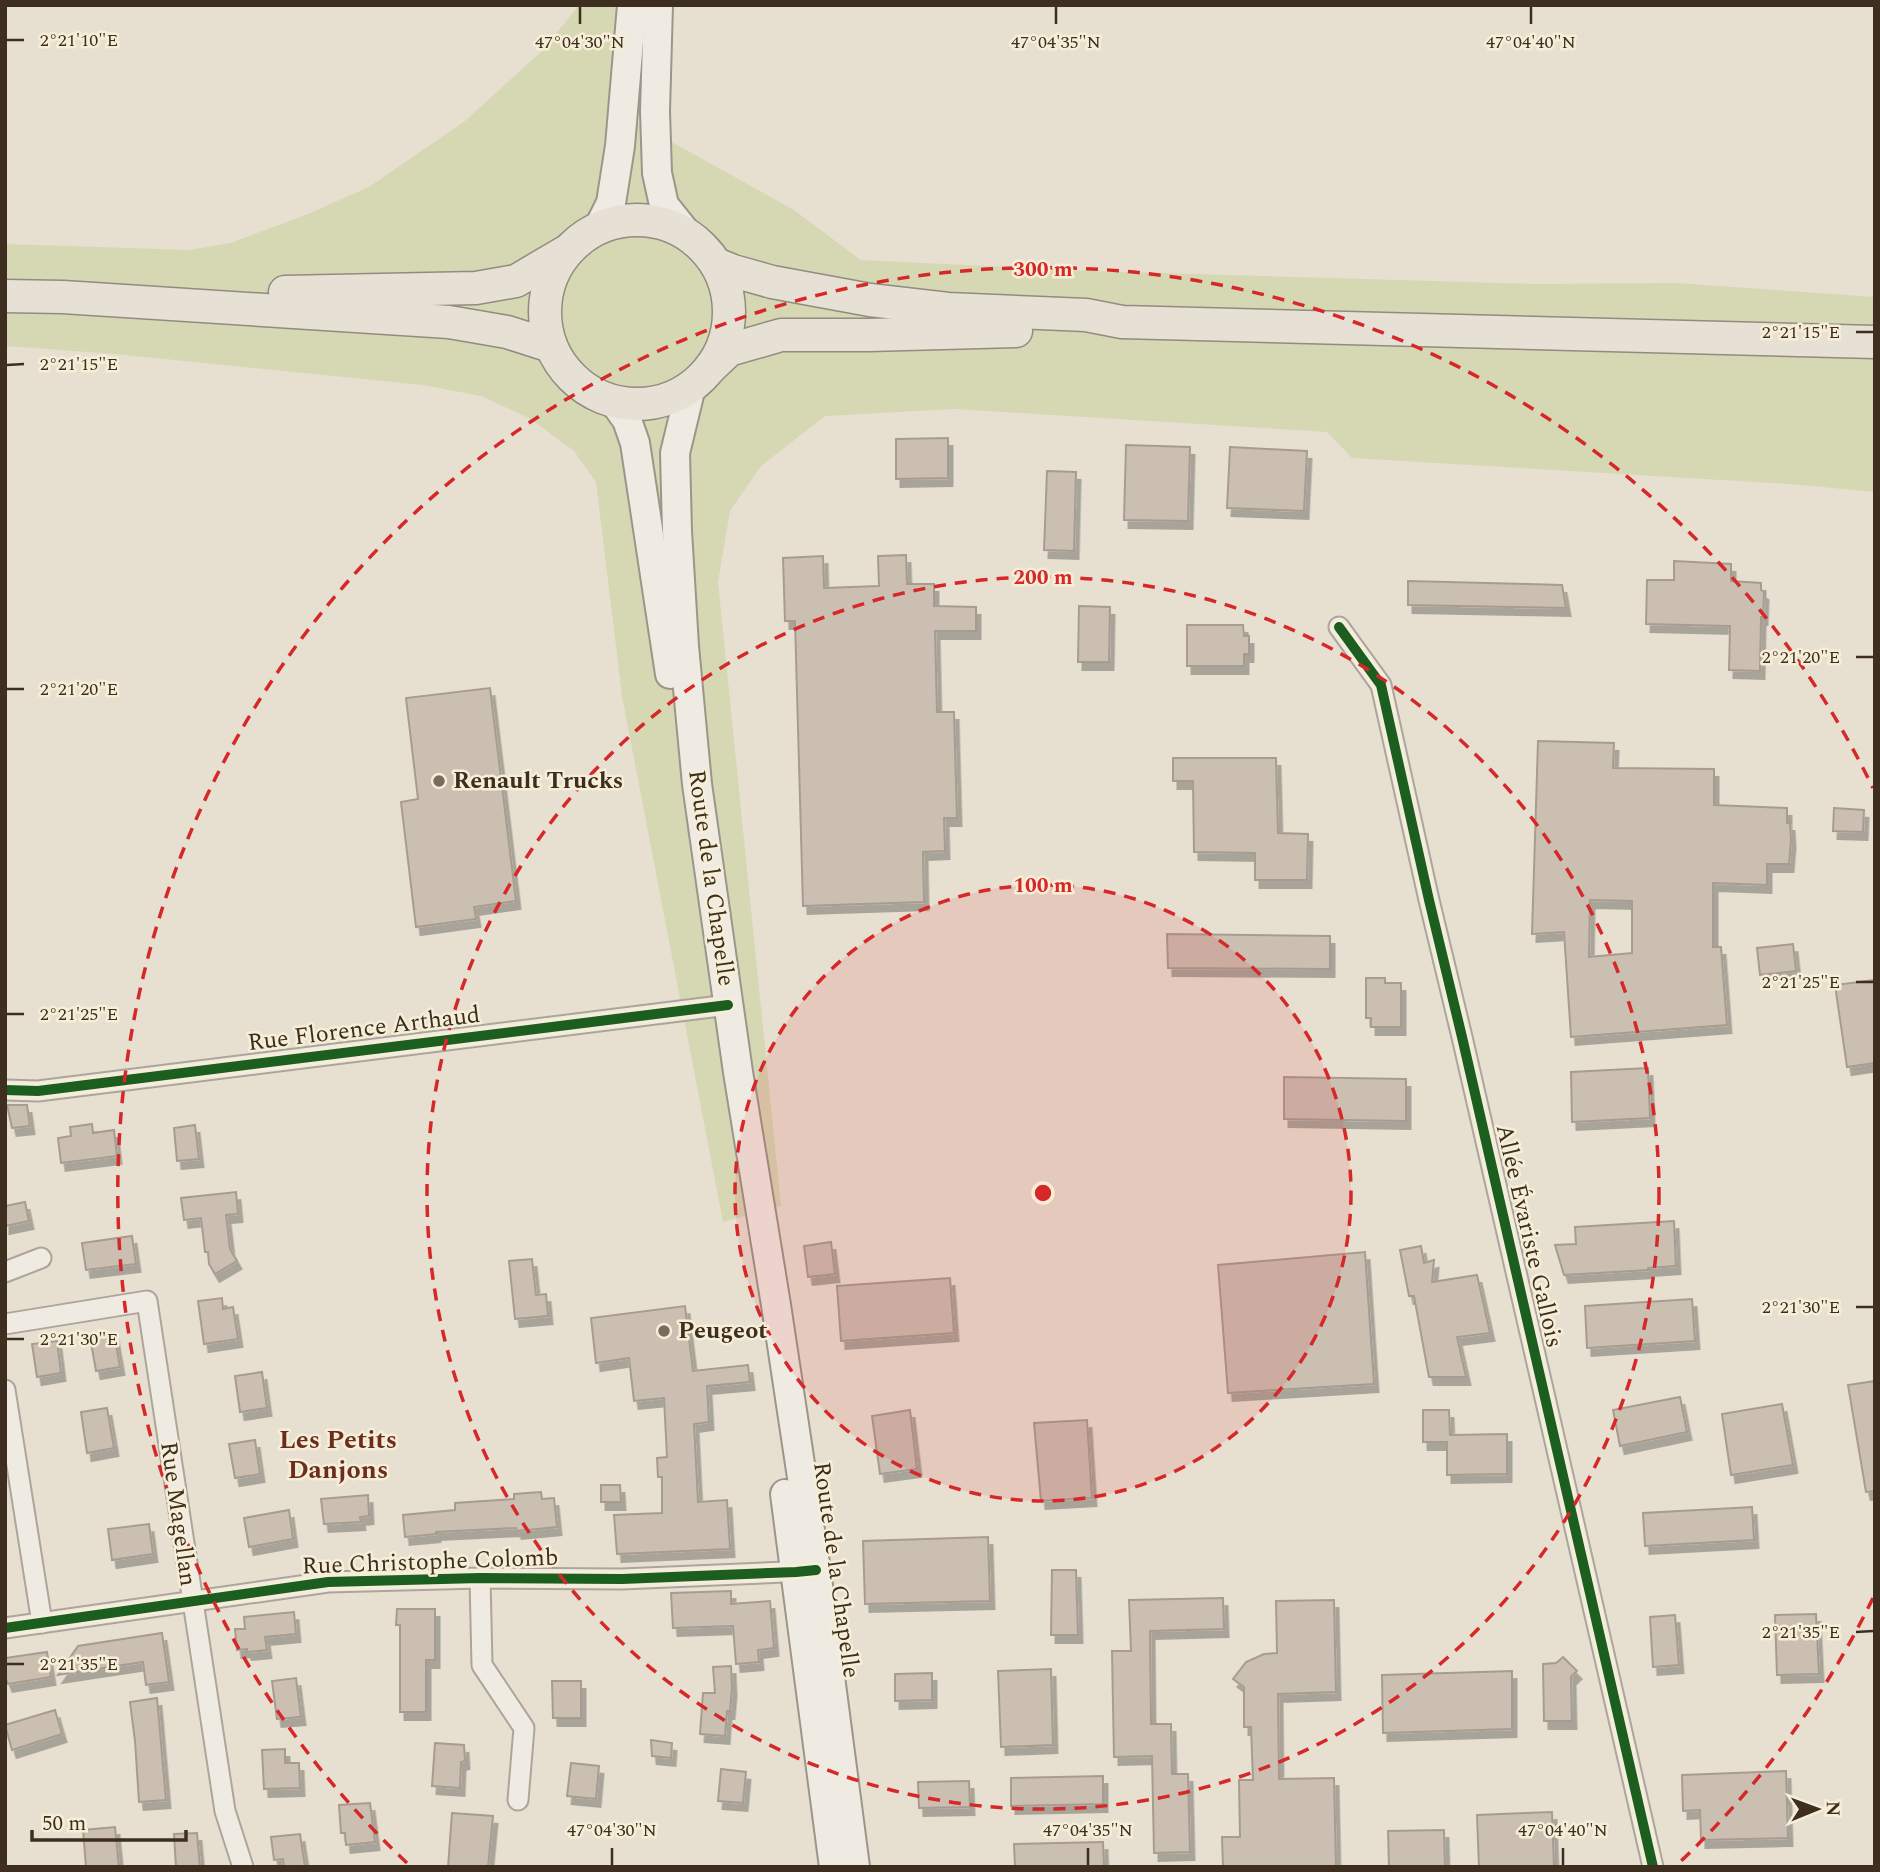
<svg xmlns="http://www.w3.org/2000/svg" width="1880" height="1872" font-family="Spectral,serif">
<defs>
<filter id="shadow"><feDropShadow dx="4.5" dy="8" stdDeviation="0" flood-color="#0004"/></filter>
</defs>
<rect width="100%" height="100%" fill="#e7e0d1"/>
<!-- green -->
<polygon fill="#d6d7b3" points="579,5 626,5 618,112 794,210 861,260 1091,271 1536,284 1675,283 1875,297 1875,492 1790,484 1352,458 1327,432 955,409 825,416 761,466 730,511 718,582 781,1206 723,1222 622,696 596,482 574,451 529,418 481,396 423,385 115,354 5,346 5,244 190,250 231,243 308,214 369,187 465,121 543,50"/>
<!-- building -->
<g fill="#cbbfb2" stroke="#a89c90" stroke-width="2" fill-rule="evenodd" filter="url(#shadow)">
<polygon points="948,438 948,478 896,479 896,439"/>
<polygon points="1126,445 1190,447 1188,521 1124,520"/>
<polygon points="1230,447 1307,451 1304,511 1227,508"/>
<polygon points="1047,471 1076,472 1074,551 1044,550"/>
<polygon points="906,555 907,584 934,584 934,606 976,607 976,631 935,631 937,712 954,712 957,818 944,818 945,851 923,852 924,902 803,906 795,621 785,621 783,558 823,556 824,588 879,586 878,556"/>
<polygon points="1674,561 1731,564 1731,581 1761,583 1761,590 1764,592 1763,617 1761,617 1760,671 1729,670 1730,626 1646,624 1647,580 1674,580"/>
<polygon points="1408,581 1562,585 1566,608 1408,605"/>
<polygon points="1079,606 1110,607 1109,662 1078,662"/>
<polygon points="1187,625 1243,625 1244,636 1249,636 1249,654 1244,654 1244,666 1187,666"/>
<polygon points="490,688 516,901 474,907 476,919 416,927 401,802 418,799 406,698"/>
<path d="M1538,741L1614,743L1613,768L1714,769V805L1787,808V823H1790L1791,840L1789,864H1767V885L1713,883V947H1721L1727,1025L1571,1037L1564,932L1532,934ZM1590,900L1632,901V953L1589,957Z"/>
<polygon points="1173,758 1276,758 1278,833 1308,834 1307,880 1255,880 1255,853 1194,852 1193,781 1173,781"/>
<polygon points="1834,808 1864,810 1863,832 1833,831"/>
<polygon points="1167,934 1330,936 1330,969 1168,968"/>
<polygon points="1793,944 1796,971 1760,975 1757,948"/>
<polygon points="1366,978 1385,978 1385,983 1401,983 1401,1027 1371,1027 1371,1018 1366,1018"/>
<polygon points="1875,980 1875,1063 1847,1067 1835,985"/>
<polygon points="1648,1068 1650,1118 1572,1122 1571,1072"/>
<polygon points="1284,1077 1406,1079 1406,1121 1284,1119"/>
<polygon points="7,1105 27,1105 30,1126 12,1128"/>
<polygon points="92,1124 93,1133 114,1130 117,1156 61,1163 58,1138 71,1136 70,1127"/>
<polygon points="195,1125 199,1159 177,1161 174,1128"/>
<polygon points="236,1192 238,1214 226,1215 230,1249 237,1261 215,1274 209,1264 208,1252 205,1252 201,1218 184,1220 181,1198"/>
<polygon points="25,1202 29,1221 5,1226 5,1206"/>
<polygon points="1674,1221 1676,1266 1648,1268 1648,1270 1564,1275 1555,1245 1576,1244 1575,1227"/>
<polygon points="132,1236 136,1264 86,1270 82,1243"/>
<polygon points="831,1242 835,1274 808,1277 804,1246"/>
<polygon points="1421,1246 1424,1263 1434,1260 1432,1282 1477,1275 1490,1333 1457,1337 1466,1377 1429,1377 1414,1296 1409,1296 1400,1250"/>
<polygon points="1365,1252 1374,1384 1228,1393 1218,1265"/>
<polygon points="532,1259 536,1295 546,1294 548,1316 515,1319 509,1261"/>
<polygon points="950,1278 954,1333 841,1341 837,1286"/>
<polygon points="222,1298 223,1309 233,1307 238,1339 204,1344 198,1301"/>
<polygon points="1692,1299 1695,1341 1587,1348 1585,1306"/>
<polygon points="685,1306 693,1371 748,1365 750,1382 707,1386 709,1422 694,1424 698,1502 727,1500 730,1549 617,1554 614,1515 662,1513 662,1477 658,1477 657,1458 667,1457 664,1398 634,1401 629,1358 596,1363 591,1318"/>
<polygon points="114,1333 120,1367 96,1371 90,1337"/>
<polygon points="57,1341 61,1373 37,1377 32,1344"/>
<polygon points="262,1372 267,1408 240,1412 235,1376"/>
<polygon points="1875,1381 1875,1491 1866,1492 1848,1385"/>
<polygon points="1680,1397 1687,1432 1620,1446 1613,1410"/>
<polygon points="1782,1404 1793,1465 1731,1475 1722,1414"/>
<polygon points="107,1408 114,1448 87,1453 81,1412"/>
<polygon points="910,1410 917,1469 880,1474 872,1416"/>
<polygon points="1423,1410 1449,1410 1450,1435 1507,1434 1507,1474 1447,1475 1447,1442 1423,1442"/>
<polygon points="1087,1420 1092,1498 1041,1501 1034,1423"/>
<polygon points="255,1440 260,1474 235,1478 229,1444"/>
<polygon points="601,1485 620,1485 621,1502 601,1502"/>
<polygon points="541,1492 542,1499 554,1498 557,1527 517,1531 516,1528 436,1532 436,1534 405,1537 403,1515 455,1510 455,1503 514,1499 514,1494"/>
<polygon points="368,1495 369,1516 360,1517 361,1522 324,1524 321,1499"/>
<polygon points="1752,1507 1754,1540 1645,1546 1643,1513"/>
<polygon points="289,1510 293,1539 249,1547 244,1518"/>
<polygon points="149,1524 153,1554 112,1560 108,1529"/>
<polygon points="988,1537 990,1601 865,1604 863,1541"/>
<polygon points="1052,1570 1076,1570 1078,1635 1051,1635"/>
<polygon points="731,1591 731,1604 770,1601 774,1648 758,1650 759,1662 736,1664 733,1626 673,1628 671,1593"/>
<polygon points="1223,1598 1224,1629 1150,1631 1151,1724 1171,1724 1172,1774 1188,1774 1190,1852 1154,1853 1152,1756 1114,1757 1112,1651 1131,1651 1129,1600"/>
<polygon points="1334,1600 1336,1692 1278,1694 1279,1779 1334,1778 1336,1867 1223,1867 1222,1837 1240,1837 1239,1780 1253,1780 1251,1727 1244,1727 1244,1687 1233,1679 1246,1662 1264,1654 1277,1653 1276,1601"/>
<polygon points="397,1609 435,1609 435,1660 426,1660 426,1712 400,1712 400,1625 396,1625"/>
<polygon points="294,1612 296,1634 265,1637 267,1650 247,1652 247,1649 237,1650 235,1629 245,1629 244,1617"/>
<polygon points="1816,1614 1819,1674 1777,1675 1775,1615"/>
<polygon points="1675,1615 1679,1665 1653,1667 1650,1617"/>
<polygon points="162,1633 169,1682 146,1685 143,1662 58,1675 78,1646"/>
<polygon points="47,1652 51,1677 8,1684 5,1676 5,1658"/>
<polygon points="1563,1657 1577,1671 1571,1677 1572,1721 1544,1721 1543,1664 1556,1663"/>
<polygon points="731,1666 732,1688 730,1711 727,1711 725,1736 700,1734 703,1693 715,1693 713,1667"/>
<polygon points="1051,1669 1053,1745 1001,1747 998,1671"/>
<polygon points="1512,1671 1512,1729 1383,1733 1382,1675"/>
<polygon points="932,1673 932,1700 895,1701 895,1674"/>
<polygon points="296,1678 301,1717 277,1719 272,1681"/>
<polygon points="552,1681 581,1681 581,1718 553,1718"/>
<polygon points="157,1698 166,1800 139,1802 135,1741 130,1702"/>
<polygon points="55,1710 62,1734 12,1750 5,1725"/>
<polygon points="651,1740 672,1743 671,1758 652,1756"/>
<polygon points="435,1743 464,1745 465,1761 461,1762 460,1788 432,1786"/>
<polygon points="285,1749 285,1763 299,1763 300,1788 264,1789 262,1750"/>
<polygon points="571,1763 599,1766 596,1799 567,1796"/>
<polygon points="721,1769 746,1772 743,1803 718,1801"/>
<polygon points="1786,1771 1788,1838 1701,1840 1700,1810 1683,1811 1682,1775"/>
<polygon points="1103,1776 1103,1804 1011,1806 1011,1778"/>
<polygon points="969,1781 970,1807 919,1808 918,1782"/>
<polygon points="370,1803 375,1842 346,1845 345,1833 341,1833 339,1805"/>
<polygon points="1552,1812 1554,1867 1479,1867 1477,1815"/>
<polygon points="452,1813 493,1816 488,1867 448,1867"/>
<polygon points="115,1827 119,1867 86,1867 83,1830"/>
<polygon points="1444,1830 1445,1867 1389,1867 1388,1831"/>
<polygon points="197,1833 200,1867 176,1867 174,1834"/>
<polygon points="300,1834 305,1867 284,1867 283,1859 274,1860 271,1837"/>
<polygon points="1103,1842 1104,1867 1015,1867 1014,1844"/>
</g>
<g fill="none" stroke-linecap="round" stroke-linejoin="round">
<!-- minor casing -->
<g stroke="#ada599" stroke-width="23">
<g id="minor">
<polyline points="1339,627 1381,685 1429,900 1462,1037 1653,1867"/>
<polyline points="5,1090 38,1091 728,1005"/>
<polyline points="5,1272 41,1258"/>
<polyline points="5,1324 147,1301 225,1811 243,1867"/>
<polyline points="5,1390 42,1623"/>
<polyline points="480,1578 482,1665 524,1728 518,1800"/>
<polyline points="5,1628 328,1582 480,1578 622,1579 808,1571"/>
</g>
</g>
<!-- secondary casing -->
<g stroke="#9c958a" stroke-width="32">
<g id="secondary">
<polyline points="658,5 655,111 657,173 664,205 688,235"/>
<polyline points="599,227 611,203 620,146 632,5"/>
<polyline points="691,387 675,453 677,531 684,646 697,784 738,1072 776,1305 816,1570 855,1867"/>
<polyline points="614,402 627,420 635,443 670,674"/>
<polyline points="785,1494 834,1867"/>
</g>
</g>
<!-- primary casing -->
<g stroke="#928b80" stroke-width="35">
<g id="primary">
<circle cx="637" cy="312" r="92"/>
<polyline points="716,264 733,271 772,282 870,300 948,309 1086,315 1122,322 1875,342"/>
<polyline points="285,292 476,288 516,281 567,251"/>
<polyline points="5,296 63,297 449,322 507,332 551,346"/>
<polyline points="711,367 729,350 781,335 869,335 1016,331"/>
</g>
</g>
<!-- minor -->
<use href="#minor" stroke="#efebe3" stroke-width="19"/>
<!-- secondary -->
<use href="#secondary" stroke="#efebe3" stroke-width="28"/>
<!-- primary -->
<use href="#primary" stroke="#e6e1d4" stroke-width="32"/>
<!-- cycleway casing -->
<g stroke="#f7eed8" stroke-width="15">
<g id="cycleway">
<polyline points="1339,627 1381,685 1429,900 1462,1037 1653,1867"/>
<polyline points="5,1090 38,1091 728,1005"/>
<polyline points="5,1628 328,1582 480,1578 622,1579 796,1572 816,1570"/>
</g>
</g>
<!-- cycleway -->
<use href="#cycleway" stroke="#1b5e20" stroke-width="10"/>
</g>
<!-- ticks -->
<path fill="none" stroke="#3d2e20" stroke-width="2.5" d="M580,7V24M1056,7V24M1531,7V24M7,40H24M1856,332H1873M7,365L24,364M1856,657H1873M7,689H24M1856,982H1873M7,1014H24M1856,1307H1873M7,1339H24M1856,1632L1873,1631M7,1664H24M612,1848V1865M1088,1848V1865M1563,1848V1865"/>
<!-- distance rings -->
<circle cx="1043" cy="1193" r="308" fill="#d62828" fill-opacity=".12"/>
<g fill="none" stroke="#d62828" stroke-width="3.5" stroke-dasharray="12 9">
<circle cx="1043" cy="1193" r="308"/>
<circle cx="1043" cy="1193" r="616"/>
<path d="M1873 1598A924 924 0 0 1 1679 1863M407 1863A924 924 0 1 1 1873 788"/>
</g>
<!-- markers -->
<g fill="#786c5e" stroke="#f7eed8" stroke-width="2.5">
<circle cx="439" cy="781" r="7"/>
<circle cx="664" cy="1331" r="7"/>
</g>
<g text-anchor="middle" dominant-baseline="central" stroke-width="5" stroke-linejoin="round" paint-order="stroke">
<!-- poi labels -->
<g font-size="24" font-weight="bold" fill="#3d2e20" stroke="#f7eed8" text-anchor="start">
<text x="453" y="781">Renault Trucks</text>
<text x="678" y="1331">Peugeot</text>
</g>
<!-- street labels -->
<g font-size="24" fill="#3d2e20" stroke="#f7eed8">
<text transform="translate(711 878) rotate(82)">Route de la Chapelle</text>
<text transform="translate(364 1029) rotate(-7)">Rue Florence Arthaud</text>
<text transform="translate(1529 1236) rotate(77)">Allée Évariste Gallois</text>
<text transform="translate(178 1514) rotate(82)">Rue Magellan</text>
<text transform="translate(430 1562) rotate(-2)">Rue Christophe Colomb</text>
<text transform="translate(836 1570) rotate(82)">Route de la Chapelle</text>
</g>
<!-- neighbourhood labels -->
<g font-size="26" font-weight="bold" fill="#6b2e1e" stroke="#f7eed8">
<text x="338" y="1440">Les Petits<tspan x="338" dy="30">Danjons</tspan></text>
</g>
</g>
<g font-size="18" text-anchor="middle" fill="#3d2e20" stroke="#f7eed8" stroke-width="5" stroke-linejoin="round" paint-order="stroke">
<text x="79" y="46">2°21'10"E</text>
<text x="580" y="48">47°04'30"N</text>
<text x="1056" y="48">47°04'35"N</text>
<text x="1531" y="48">47°04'40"N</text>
<text x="1801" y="338">2°21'15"E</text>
<text x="79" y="370">2°21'15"E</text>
<text x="1801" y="663">2°21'20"E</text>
<text x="79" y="695">2°21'20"E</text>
<text x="1801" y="988">2°21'25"E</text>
<text x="79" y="1020">2°21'25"E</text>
<text x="1801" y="1313">2°21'30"E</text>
<text x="79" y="1345">2°21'30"E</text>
<text x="1801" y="1638">2°21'35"E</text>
<text x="79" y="1670">2°21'35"E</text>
<text x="612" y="1836">47°04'30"N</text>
<text x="1088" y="1836">47°04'35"N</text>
<text x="1563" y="1836">47°04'40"N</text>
</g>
<circle cx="1043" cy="1193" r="10" fill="#d62828" stroke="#f7eed8" stroke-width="3.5"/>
<g font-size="21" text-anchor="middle" font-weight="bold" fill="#d62828" stroke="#f7eed8" stroke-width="5" stroke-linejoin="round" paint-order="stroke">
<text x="1043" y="276">300 m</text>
<text x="1043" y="584">200 m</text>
<text x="1043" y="892">100 m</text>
</g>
<!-- border -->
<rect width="1880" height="1872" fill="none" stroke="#3d2e20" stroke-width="14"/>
<!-- north arrow -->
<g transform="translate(1817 1809) rotate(89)" stroke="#f7eed8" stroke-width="5" paint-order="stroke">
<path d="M0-5L12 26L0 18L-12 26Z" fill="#3d2e20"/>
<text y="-10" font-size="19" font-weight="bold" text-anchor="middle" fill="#3d2e20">N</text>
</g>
<!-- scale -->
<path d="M32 1830v10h154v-10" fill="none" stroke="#3d2e20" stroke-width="3.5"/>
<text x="42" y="1830" font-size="21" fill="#3d2e20" stroke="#f7eed8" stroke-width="5" paint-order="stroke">50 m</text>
</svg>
